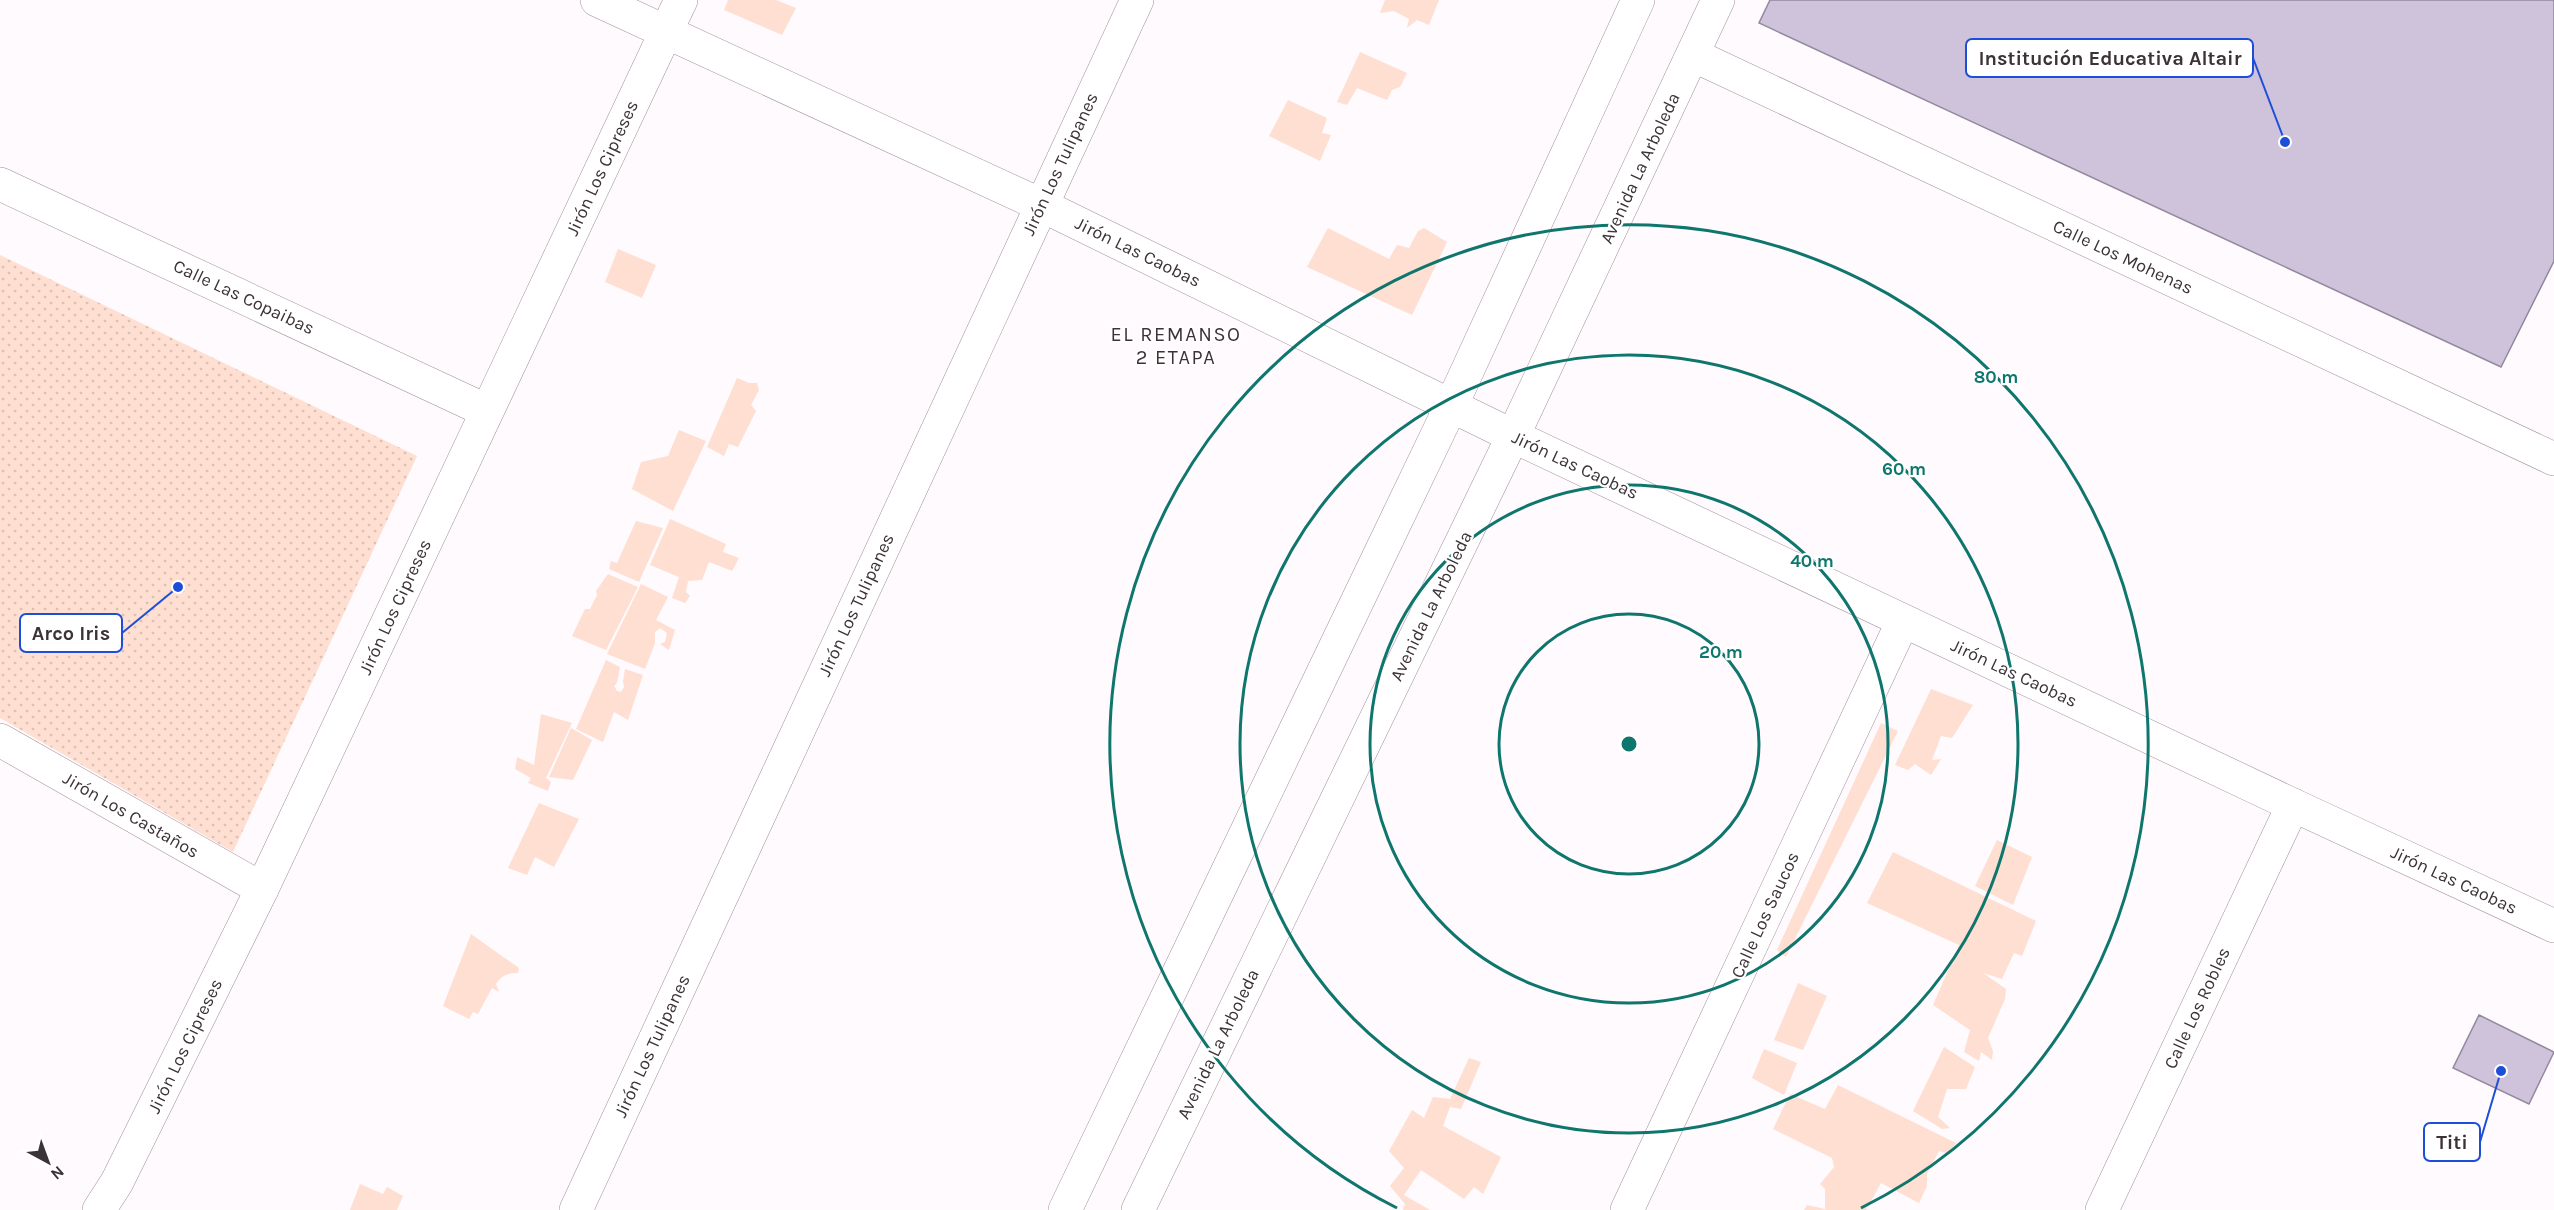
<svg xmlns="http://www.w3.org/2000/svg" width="2554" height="1210" font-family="Karla,sans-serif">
<defs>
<pattern id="park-dots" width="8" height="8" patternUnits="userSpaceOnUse" patternTransform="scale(1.5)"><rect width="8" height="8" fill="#fedfd1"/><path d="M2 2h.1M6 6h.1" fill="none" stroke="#dbc0b4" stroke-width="1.8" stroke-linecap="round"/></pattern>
</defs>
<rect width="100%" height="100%" fill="#fffafd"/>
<!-- park -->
<polygon fill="url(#park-dots)" points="0,255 417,456 233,852 0,718"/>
<!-- garden -->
<g fill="#fedfd1">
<polygon points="728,0 776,0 796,8 782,35 724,10"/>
<polygon points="1385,0 1439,0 1429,25 1417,20 1407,28 1409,19 1394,11 1380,13"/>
<polygon points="1360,52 1407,73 1400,87 1392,90 1387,100 1357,88 1347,105 1337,102"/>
<polygon points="1288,100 1327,118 1322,133 1331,135 1320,161 1269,136"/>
<polygon points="1328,228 1389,259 1397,245 1409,248 1418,231 1424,228 1447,242 1412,315 1307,267"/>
<polygon points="618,249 656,265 642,298 605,282"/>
<polygon points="737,378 749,383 757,383 759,390 751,405 756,411 738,447 729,444 724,456 707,447"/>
<polygon points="679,430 706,441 673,511 632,489 641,462 668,456"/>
<polygon points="670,519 726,544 723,552 739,558 732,571 709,562 702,580 688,581 686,592 690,596 685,603 672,598 679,577 650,565"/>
<polygon points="636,521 663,528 639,582 609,569 611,561 617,563"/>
<polygon points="608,574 638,587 606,650 572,636 585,609 590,609 597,595 596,591"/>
<polygon points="641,584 668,597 656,620 675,630 669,650 660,644 665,642 667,633 660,628 655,632 655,643 645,669 607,654"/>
<polygon points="606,660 620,667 617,683 614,686 617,691 621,692 624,687 623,681 625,669 643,675 628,720 614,712 603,742 576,729"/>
<polygon points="1931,689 1973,705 1952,738 1941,736 1932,760 1941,759 1931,775 1915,764 1908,770 1895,765"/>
<polygon points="541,714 572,723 546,778 551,782 548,791 528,783 531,778 515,769 517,757 534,765"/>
<polygon points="1881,723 1898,731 1786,957 1777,950"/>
<polygon points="571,728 592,740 573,780 549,777"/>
<polygon points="539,803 579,819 554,867 535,857 527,875 508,868"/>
<polygon points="1997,840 2032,857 2013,905 1975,886"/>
<polygon points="1893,852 2036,921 2022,956 2014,953 2002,979 1983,973 2006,989 2005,999 1988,1038 1993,1051 1992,1060 1981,1052 1979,1061 1964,1052 1970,1030 1933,1005 1959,945 1867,903"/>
<path d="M471,934L519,968L518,973C508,973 502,975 496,984L499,992L492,988L478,1014L473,1012L469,1019L443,1006Z"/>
<polygon points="1798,983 1827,996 1803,1050 1774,1040"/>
<polygon points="1944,1047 1975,1067 1966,1089 1947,1089 1938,1117 1950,1128 1942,1129 1913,1111"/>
<polygon points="1764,1049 1797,1063 1784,1095 1752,1078"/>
<polygon points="1469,1058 1481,1062 1461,1109 1450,1107 1443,1126 1501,1157 1483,1194 1474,1187 1464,1199 1421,1170 1404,1195 1430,1210 1403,1210 1405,1204 1390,1186 1404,1168 1389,1151 1412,1110 1424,1118 1433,1097 1450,1099"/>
<polygon points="1838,1085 1956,1143 1949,1154 1939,1151 1927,1174 1927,1186 1919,1203 1881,1183 1866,1210 1804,1210 1807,1205 1825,1209 1825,1189 1820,1184 1834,1167 1832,1158 1773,1129 1790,1094 1825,1109"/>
<polygon points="360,1184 383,1194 387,1187 403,1196 397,1210 350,1210"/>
</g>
<!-- building -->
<g fill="#cec3da" stroke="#93899f" stroke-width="1.5">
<polygon points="1770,0 2554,0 2554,261 2501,367 1759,23"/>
<polygon points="2479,1015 2554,1052 2529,1104 2453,1068"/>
</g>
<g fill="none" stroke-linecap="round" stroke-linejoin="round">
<!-- street casing -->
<g stroke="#a58f9d" stroke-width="34">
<g id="street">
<polyline points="597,0 1041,205 1513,436 2293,805 2554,926"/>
<polyline points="1693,55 2554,459"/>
<polyline points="0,184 487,411"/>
<polyline points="0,740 262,889"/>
<polyline points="99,1210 117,1182 262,889 681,0"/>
<polyline points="576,1210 1137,0"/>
<polyline points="1627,1210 1903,621"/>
<polyline points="2102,1210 2293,805"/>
</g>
</g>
<!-- secondary casing -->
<g stroke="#a58f9d" stroke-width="34">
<g id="secondary">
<polyline points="1065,1210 1452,404 1638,0"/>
<polyline points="1138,1210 1513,436 1718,0"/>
</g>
</g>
<!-- street -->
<use href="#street" stroke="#fff" stroke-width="33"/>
<!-- secondary -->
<use href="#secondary" stroke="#fff" stroke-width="33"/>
</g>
<!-- distance rings -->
<g fill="none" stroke="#0f766e" stroke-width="3">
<circle cx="1629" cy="744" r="130"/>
<circle cx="1629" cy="744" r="259"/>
<circle cx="1629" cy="744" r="389"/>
<path d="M1397 1208A519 519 0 1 1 1861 1208"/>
</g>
<g text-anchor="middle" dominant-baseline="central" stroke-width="4.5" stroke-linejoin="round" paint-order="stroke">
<!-- street labels -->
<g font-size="18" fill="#3c3339" stroke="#fff">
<text transform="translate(1060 164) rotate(-65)">Jirón Los Tulipanes</text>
<text transform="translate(602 168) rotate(-65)">Jirón Los Cipreses</text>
<text transform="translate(1640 168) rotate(-65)">Avenida La Arboleda</text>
<text transform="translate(1138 252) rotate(26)">Jirón Las Caobas</text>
<text transform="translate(2123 257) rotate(25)">Calle Los Mohenas</text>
<text transform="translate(244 297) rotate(25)">Calle Las Copaibas</text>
<text transform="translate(1575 465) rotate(25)">Jirón Las Caobas</text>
<text transform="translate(856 605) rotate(-65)">Jirón Los Tulipanes</text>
<text transform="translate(1431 606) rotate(-64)">Avenida La Arboleda</text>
<text transform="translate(395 607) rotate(-65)">Jirón Los Cipreses</text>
<text transform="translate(2014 673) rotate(25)">Jirón Las Caobas</text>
<text transform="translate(131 815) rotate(30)">Jirón Los Castaños</text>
<text transform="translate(2454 880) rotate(25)">Jirón Las Caobas</text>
<text transform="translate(1765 915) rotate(-65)">Calle Los Saucos</text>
<text transform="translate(2197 1008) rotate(-65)">Calle Los Robles</text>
<text transform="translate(1218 1044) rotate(-64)">Avenida La Arboleda</text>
<text transform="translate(185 1046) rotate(-64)">Jirón Los Cipreses</text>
<text transform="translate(652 1046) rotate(-65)">Jirón Los Tulipanes</text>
</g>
<!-- neighbourhood labels -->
<g font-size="20" letter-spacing="1.5" fill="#3c3339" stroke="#fff">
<text x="1176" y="334">EL REMANSO<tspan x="1176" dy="23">2 ETAPA</tspan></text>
</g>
</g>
<circle cx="1629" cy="744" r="9" fill="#0f766e" stroke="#fff" stroke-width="3"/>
<g font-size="18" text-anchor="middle" font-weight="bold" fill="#0f766e" stroke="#fff" stroke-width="4.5" stroke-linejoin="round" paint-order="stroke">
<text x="1996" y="383">80 m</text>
<text x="1904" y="475">60 m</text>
<text x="1812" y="567">40 m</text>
<text x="1721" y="658">20 m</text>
</g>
<!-- callouts -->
<path fill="none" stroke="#1d4ed8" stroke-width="2" d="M2285 142L2253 58M178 587L122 633M2501 1071L2480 1142"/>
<g fill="#1d4ed8" stroke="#fff" stroke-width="2">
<circle cx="2285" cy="142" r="6"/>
<circle cx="178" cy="587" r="6"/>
<circle cx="2501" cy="1071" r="6"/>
</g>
<g fill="#fff" stroke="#1d4ed8" stroke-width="2">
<rect x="1966" y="39" width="287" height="38" rx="6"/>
<rect x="20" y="614" width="102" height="38" rx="6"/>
<rect x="2424" y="1123" width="56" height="38" rx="6"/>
</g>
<g font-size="20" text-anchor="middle" font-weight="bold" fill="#3c3339">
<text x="2110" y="65">Institución Educativa Altair</text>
<text x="71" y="640">Arco Iris</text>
<text x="2452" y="1149">Titi</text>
</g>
<!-- north arrow -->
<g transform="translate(48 1162) rotate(139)" stroke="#ffffff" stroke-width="4.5" paint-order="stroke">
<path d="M0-4.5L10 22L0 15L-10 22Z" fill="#3c3339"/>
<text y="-9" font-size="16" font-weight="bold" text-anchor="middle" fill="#3c3339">N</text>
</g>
</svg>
